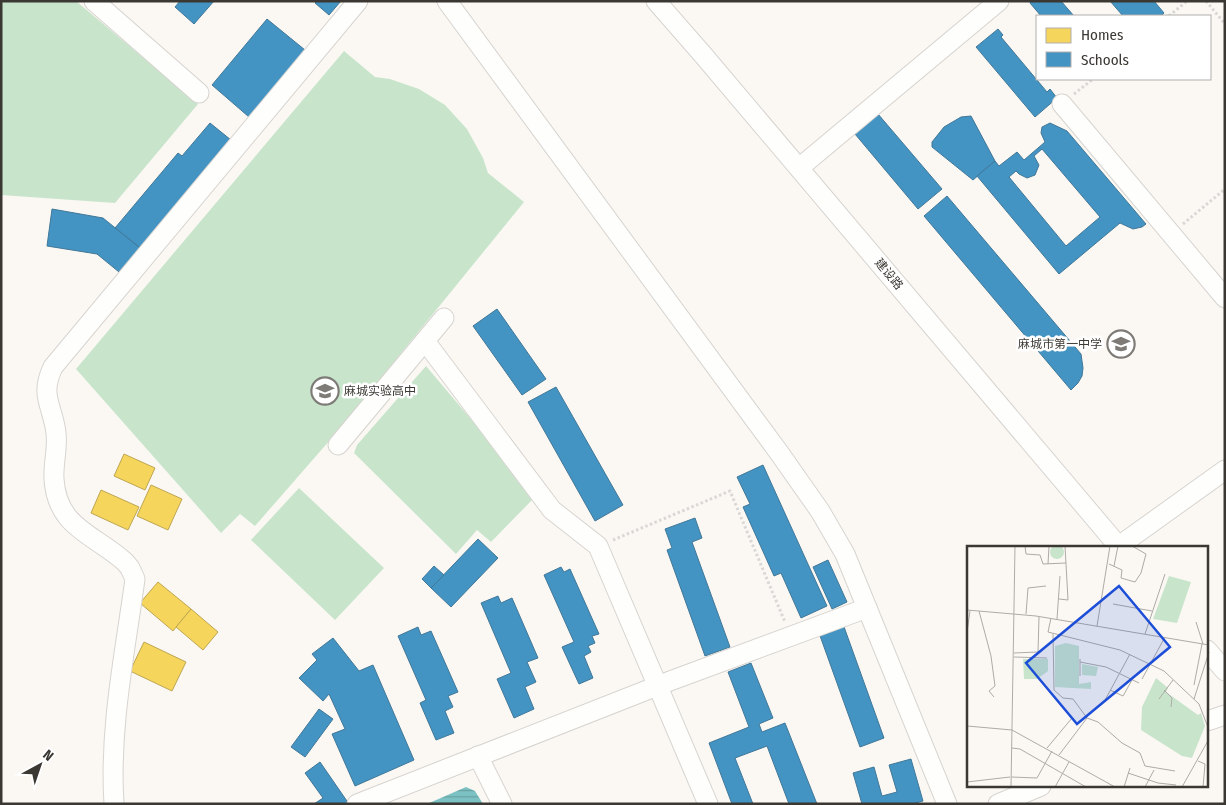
<svg xmlns="http://www.w3.org/2000/svg" width="1226" height="805" font-family="'Fira Sans Condensed','Noto Sans SC',sans-serif">
<defs>
<pattern id="water-rules" width="6" height="5" patternUnits="userSpaceOnUse" patternTransform="scale(1.25)"><rect width="6" height="5" fill="#7cc2c4"/><path d="M0 2.5h6" fill="none" stroke="#679fa0"/></pattern>
</defs>
<rect width="100%" height="100%" fill="#fbf8f4"/>
<!-- grass -->
<g fill="#c8e5cc">
<polygon points="1,1 76,1 198,104 115,203 1,195"/>
<polygon points="344,51 375,77 390,79 419,89 445,105 467,129 483,158 488,173 524,202 337,432 255,526 240,514 221,533 76,369"/>
<polygon points="426,366 536,496 491,542 477,530 456,554 354,453 357,445"/>
<polygon points="299,488 384,568 335,620 251,540"/>
</g>
<!-- water -->
<polygon fill="url(#water-rules)" points="466,787 475,791 483,804 427,804"/>
<!-- homes -->
<g fill="#f6d55c" stroke="#bea650">
<polygon points="124,454 155,468 145,490 114,476"/>
<polygon points="151,485 182,499 168,530 137,516"/>
<polygon points="101,490 139,507 128,530 91,513"/>
<polygon points="158,582 191,609 173,631 140,603"/>
<polygon points="191,609 218,632 203,650 176,627"/>
<polygon points="144,642 186,662 172,691 130,671"/>
</g>
<!-- schools -->
<g fill="#4393c3" stroke="#417898" fill-rule="evenodd">
<polygon points="180,1 214,1 194,24 175,7"/>
<polygon points="317,1 341,1 329,15 315,3"/>
<polygon points="1031,1 1061,1 1074,16 1041,16 1030,3"/>
<polygon points="1110,1 1154,1 1164,13 1161,16 1123,16"/>
<polygon points="267,19 305,50 249,117 212,85"/>
<polygon points="998,29 1003,35 1001,37 1047,92 1050,89 1057,98 1035,117 976,47"/>
<polygon points="878,114 942,189 918,209 855,134"/>
<polygon points="971,116 995,161 973,180 932,147 932,142 944,127 961,117"/>
<polygon points="210,123 231,140 140,248 115,228 178,153 182,156"/>
<path d="M1050,123L1067,131L1146,224L1142,227L1133,229L1120,223L1059,274L977,176L995,161L999,166L1017,152L1024,160L1045,142L1041,133L1042,127ZM1042,149L1100,217L1066,246L1009,177L1016,171L1019,174L1027,178L1035,175L1039,165L1034,156Z"/>
<polygon points="947,196 1081,354 1083,368 1082,376 1078,383 1071,390 924,216"/>
<polygon points="52,209 103,218 140,248 119,272 97,254 47,246"/>
<polygon points="497,309 546,379 522,395 473,326"/>
<polygon points="556,387 623,505 595,521 528,402"/>
<polygon points="763,465 827,606 801,618 781,573 774,576 743,507 750,504 737,477"/>
<polygon points="695,518 702,538 692,542 730,647 705,656 667,550 672,548 665,529"/>
<polygon points="478,539 498,558 451,607 431,588"/>
<polygon points="828,560 847,602 832,609 813,567"/>
<polygon points="434,566 444,575 431,588 422,579"/>
<polygon points="561,567 564,572 570,569 599,634 592,636 595,643 588,646 591,652 584,656 593,678 579,684 562,647 574,642 544,575"/>
<polygon points="498,596 501,603 512,598 538,658 527,662 536,682 525,687 534,709 514,718 497,679 511,673 481,603"/>
<polygon points="843,624 884,738 860,747 819,633"/>
<polygon points="418,627 421,635 431,631 458,692 448,696 453,707 445,711 454,733 436,740 420,703 426,700 398,636"/>
<polygon points="333,638 359,671 373,665 414,760 355,786 332,734 345,729 329,694 323,701 299,678 317,660 312,654"/>
<polygon points="751,663 773,718 759,724 762,732 785,723 817,804 789,804 767,746 735,758 753,804 732,804 709,743 749,727 728,672"/>
<polygon points="319,709 333,719 305,757 291,747"/>
<polygon points="911,759 923,801 912,804 862,804 853,773 874,767 882,796 897,792 889,765"/>
<polygon points="320,762 349,804 314,804 323,798 305,773"/>
</g>
<g fill="none" stroke-linecap="round" stroke-linejoin="round">
<!-- minor casing -->
<g stroke="#d7d4d0" stroke-width="21">
<g id="minor">
<polyline points="94,1 199,93"/>
<polyline points="447,1 780,454 820,511 845,554 947,804"/>
<polyline points="656,1 704,56 1120,548"/>
<polyline points="1062,104 1225,298"/>
<polyline points="799,168 999,1"/>
<polyline points="425,341 552,510 598,546 708,804"/>
<polyline points="338,445 444,318"/>
<polyline points="1119,546 1225,470"/>
<polyline points="1207,650 1225,671"/>
<polyline points="1207,721 1225,715"/>
<polyline points="478,756 502,804"/>
<path d="M114,804C109,728 125,653 135,579L130,568L125,562C94,534 57,528 54,479C53,463 58,449 56,433C53,406 39,396 53,367L358,1"/>
<polyline points="357,804 670,681 867,608"/>
<polyline points="998,804 1041,786"/>
</g>
</g>
<!-- path -->
<g stroke="#d9d8d6" stroke-width="3" stroke-dasharray="2.5 2.5" stroke-linecap="butt">
<polyline points="1206,1 1225,24"/>
<polyline points="1169,16 1187,1"/>
<polyline points="1074,94 1093,79"/>
<polyline points="1183,224 1225,189"/>
<polyline points="613,540 730,491 785,622"/>
</g>
<!-- minor -->
<use href="#minor" stroke="#fefefd" stroke-width="19"/>
</g>
<!-- icons -->
<defs>
<g id="school-ring" transform="scale(1.4375)"><circle r="9.5" fill="#fff" stroke="#7e7b77" stroke-width="1.5"/><path d="M0-5L7-2L0 1L-7-2ZM-4 1L0 2.5L4 1V4Q0 6-4 4Z" fill="#7e7b77"/></g>
</defs>
<g fill-rule="evenodd">
<use href="#school-ring" x="1121" y="344"/>
<use href="#school-ring" x="325" y="391"/>
</g>
<g text-anchor="middle" dominant-baseline="central" stroke-width="5" stroke-linejoin="round" paint-order="stroke">
<!-- street labels -->
<g font-size="12" fill="#3b3833" stroke="#fff">
<text transform="translate(889 274) rotate(50)">建设路</text>
</g>
<!-- poi labels -->
<g font-size="12" fill="#3b3833" stroke="#fff" text-anchor="end">
<text x="1102" y="344">麻城市第一中学</text>
<text x="344" y="391" text-anchor="start">麻城实验高中</text>
</g>
</g>
<!-- overview -->
<g transform="translate(967 546)">
<rect width="241" height="241" fill="#fbf8f4"/>
<path d="M83 6a7 7 0 1 1 14 0a7 7 0 1 1-14 0ZM202,30L224,36L210,77L186,73ZM99,97L112,100V138L124,136V143L88,141V100ZM56,113H81V125L70,133H57ZM115,118L131,121L129,130L115,129Z" fill="#c8e5cc"/>
<path d="M189,132L201,142L199,146L231,169L234,167L238,180L225,212L215,210L174,184L175,161Z" fill="#c8e5cc"/>
<path fill="none" stroke="#aeaba7" stroke-width="1" d="M58,0L59,8L73,9L76,18L99,17M81,18L82,0M142,18L155,24L154,32L168,36L174,27L179,8L165,0M147,20L151,0M92,53L101,54L98,0M146,58L185,65M0,64L69,70L242,99M12,65L24,110L28,140L22,145L27,151M59,68L61,42L79,40M84,72L81,86L153,104L197,125L232,158L242,184M90,73L93,30M229,76L236,98M130,80L143,0M0,86L3,65M86,88L87,144L96,152L106,153L120,172L131,176L155,197L173,207L178,220L208,225M178,88L198,28M47,107L71,106L72,71M47,111L80,112M113,113V130M113,116L139,121L172,137M175,133L198,91M227,139L235,98M143,144L156,150L165,134M197,144L205,152L204,161M192,153L206,134M227,153L242,106M137,156L163,108M0,180L45,184L148,241M45,202L53,203L119,241M80,202L105,172M92,209L120,172M231,215L238,218L236,241M161,227L191,237L209,239M44,231L70,232L85,205M0,236L43,231M44,241L48,0M88,241L102,216M157,241L163,222M178,241L187,224M215,241L242,193"/>
<path fill="#1d4ed8" fill-opacity="0.15" stroke="#1d4ed8" stroke-width="2.5" d="M152,40L203,101L110,178L59,117Z"/>
<rect width="241" height="241" fill="none" stroke="#3b3833" stroke-width="2.5"/>
</g>
<!-- border -->
<rect width="1226" height="805" fill="none" stroke="#3b3833" stroke-width="5"/>
<!-- legend -->
<rect x="1036" y="15" width="175" height="65" fill="#ffffff" stroke="#b1afad"/>
<rect x="1046" y="28" width="25" height="15" fill="#f6d55c" stroke="#b1afad"/>
<text x="1081" y="40" font-size="15" fill="#3b3833">Homes</text>
<rect x="1046" y="52" width="25" height="15" fill="#4393c3" stroke="#b1afad"/>
<text x="1081" y="65" font-size="15" fill="#3b3833">Schools</text>
<!-- north arrow -->
<g transform="translate(40 765) rotate(40)" stroke="#ffffff" stroke-width="4" paint-order="stroke">
<path d="M0-4L9 19L0 12L-9 19Z" fill="#3b3833"/>
<text y="-8" font-size="14" font-weight="bold" text-anchor="middle" fill="#3b3833">N</text>
</g>
</svg>
